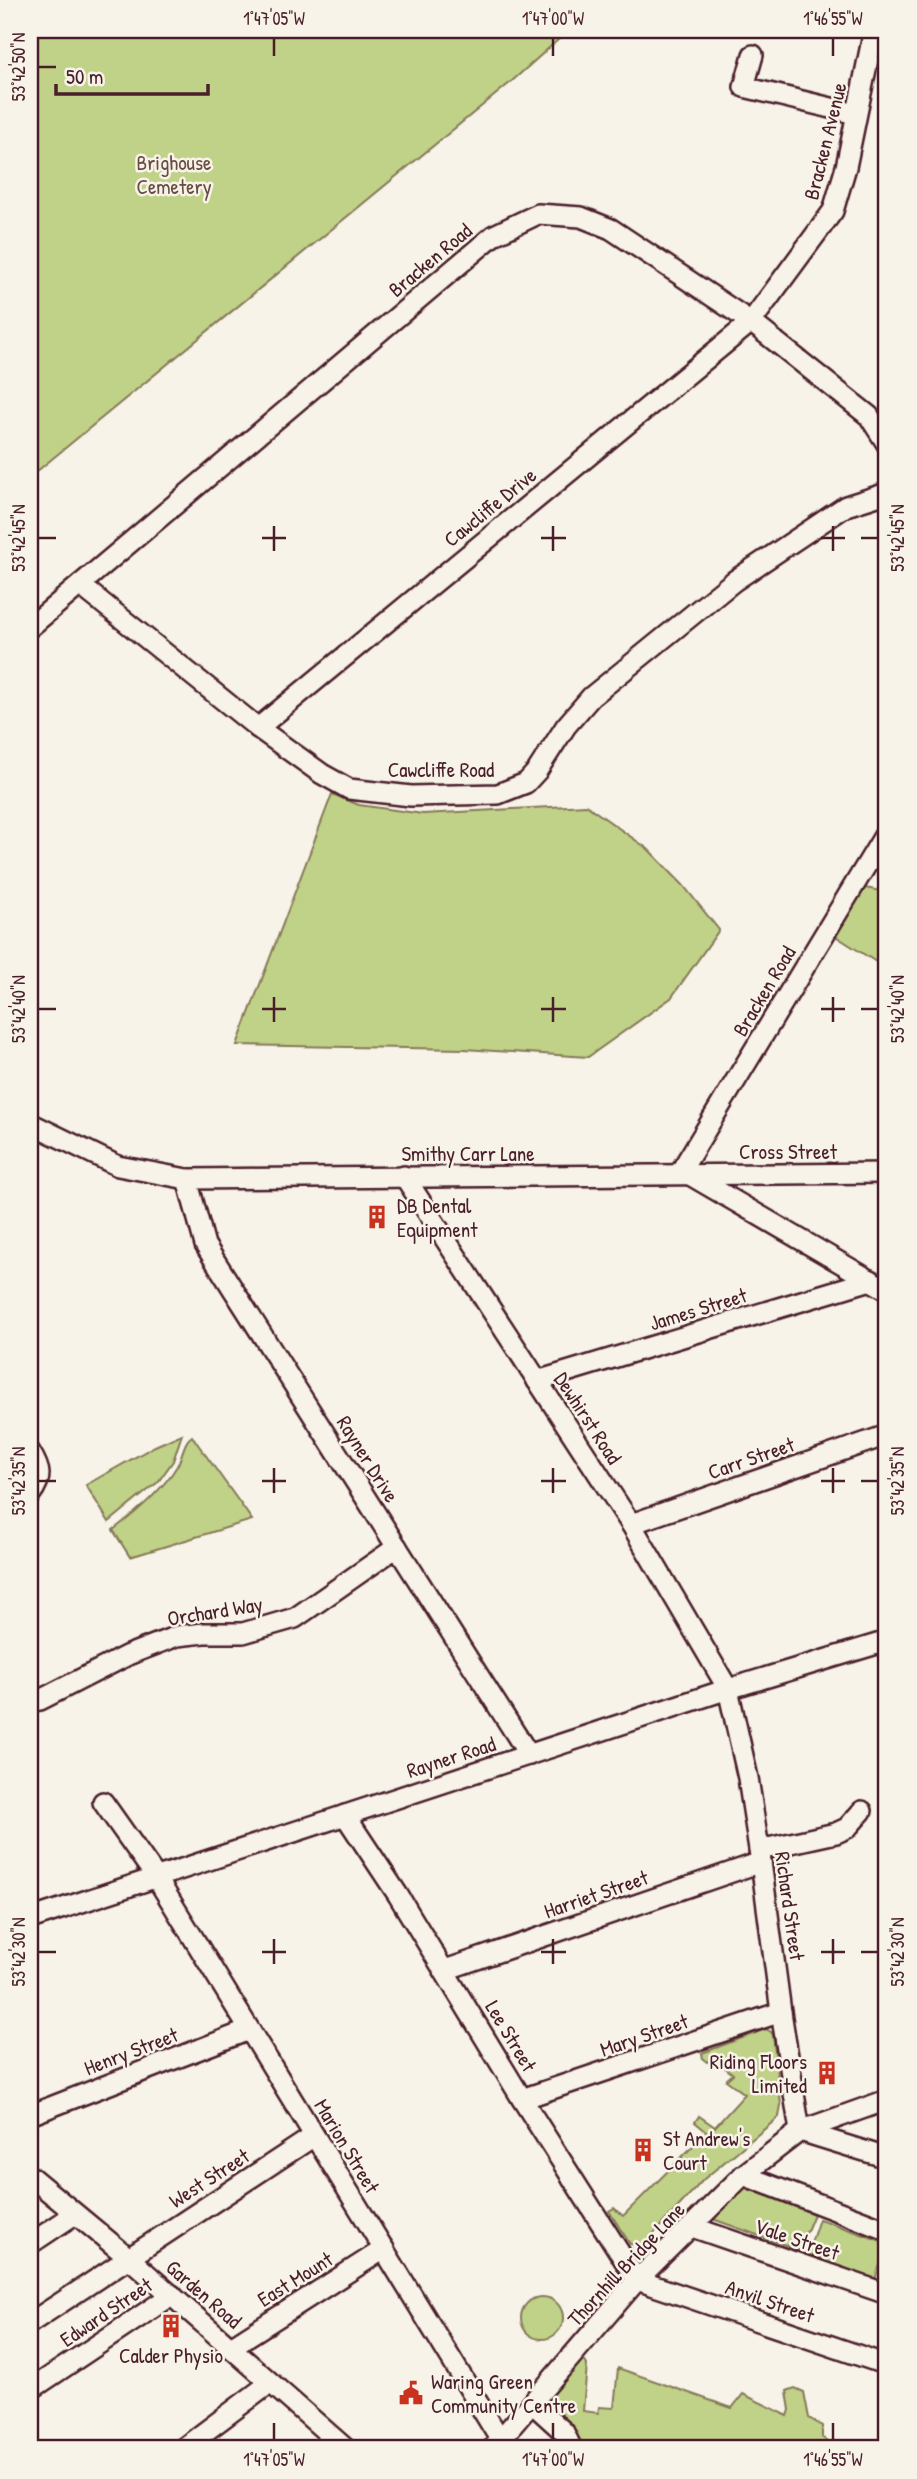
<svg xmlns="http://www.w3.org/2000/svg" width="917" height="2479" font-family="'Patrick Hand',sans-serif">
<rect width="100%" height="100%" fill="#f7f3e8"/>
<filter id="ink" filterUnits="userSpaceOnUse"><feTurbulence type="fractalNoise" baseFrequency=".0143" numOctaves="2"/><feDisplacementMap in="SourceGraphic" scale="14" xChannelSelector="R" yChannelSelector="G"/><feConvolveMatrix kernelMatrix="1 2 1 2 8 2 1 2 1" color-interpolation-filters="sRGB"/></filter>
<g filter="url(#ink)">
<!-- green -->
<g fill="#c0d287" stroke="#857859" stroke-width="2">
<polygon points="30,30 569,30 511,82 30,477"/>
<polygon points="332,794 359,805 423,814 586,805 648,849 683,885 719,930 671,998 588,1057 464,1049 237,1045"/>
<polygon points="865,888 887,892 887,969 834,935"/>
<polygon points="182,1434 173,1461 158,1482 109,1522 86,1485 155,1446"/>
<path d="M192,1436L252,1520L130,1557L113,1530C137,1512 162,1491 177,1466C183,1456 183,1442 192,1436Z"/>
<polygon points="766,2029 771,2032 773,2035 781,2105 779,2117 704,2179 643,2245 630,2244 609,2211 614,2208 623,2216 707,2132 695,2122 699,2116 715,2127 745,2094 726,2080 733,2074 713,2058 707,2062 703,2059 702,2053"/>
<polygon points="741,2186 814,2214 799,2250 710,2218"/>
<polygon points="819,2219 887,2243 875,2280 807,2255"/>
<circle cx="542" cy="2318" r="21"/>
<polygon points="583,2358 587,2365 583,2411 598,2413 599,2407 614,2408 618,2368 732,2408 743,2394 788,2416 790,2410 787,2391 795,2388 804,2392 809,2418 822,2426 822,2437 836,2449 577,2449 571,2430 551,2396"/>
</g>
<g fill="none" stroke-linecap="round" stroke-linejoin="round">
<!-- street casing -->
<g stroke="#4a1f2b" stroke-width="24">
<g id="street">
<polyline points="753,55 744,87 856,114"/>
<polyline points="80,585 258,728 322,774 349,789 411,796 498,794 526,783 537,771 566,726 591,697 734,581 846,506 887,493"/>
<polyline points="30,627 494,235 538,214 581,217 611,229 751,322 869,416 887,444"/>
<polyline points="258,728 751,322 833,211 846,167 874,30"/>
<polyline points="30,1123 118,1166 187,1179 887,1173"/>
<polyline points="679,1174 887,831"/>
<polyline points="690,1175 887,1290"/>
<polyline points="404,1176 631,1524 728,1689 748,1778 761,1862 781,2012 800,2131 887,2158"/>
<polyline points="187,1179 205,1245 529,1755"/>
<polyline points="537,1381 871,1280"/>
<path d="M30,1452C41,1470 43,1478 30,1495"/>
<polyline points="631,1524 887,1435"/>
<polyline points="30,1702 40,1700 128,1655 177,1636 204,1633 243,1633 295,1618 397,1547"/>
<polyline points="103,1802 156,1877 500,2439"/>
<polyline points="345,1815 398,1895 522,2099 637,2280 887,2365"/>
<polyline points="759,1850 836,1833 847,1828 862,1811"/>
<polyline points="30,1919 728,1689 887,1641"/>
<polyline points="445,1970 761,1862"/>
<polyline points="522,2099 781,2012"/>
<polyline points="30,2115 249,2030"/>
<polyline points="743,2175 887,2230"/>
<polyline points="30,2176 129,2258 346,2449"/>
<polyline points="692,2227 887,2294"/>
<polyline points="30,2244 75,2214"/>
<polyline points="30,2323 314,2136"/>
<polyline points="231,2347 384,2249"/>
<polyline points="30,2390 172,2295"/>
<polyline points="532,2403 564,2432 572,2449"/>
<polyline points="493,2448 637,2280 743,2175 800,2131 887,2100"/>
<polyline points="182,2449 270,2383"/>
</g>
</g>
<!-- street -->
<use href="#street" stroke="#f7f3e8" stroke-width="19"/>
</g>
</g>
<!-- ticks -->
<path fill="none" stroke="#4a1f2b" stroke-width="2.5" d="M274,38V56M553,38V56M833,38V56M38,67H56M274,526V551M553,526V551M833,526V551M38,538H56M262,538H286M541,538H566M821,538H845M861,538H878M274,997V1022M553,997V1022M833,997V1022M38,1009H56M262,1009H286M541,1009H566M821,1009H845M861,1009H878M274,1468V1493M553,1468V1493M833,1468V1493M38,1481H56M262,1481H286M541,1481H566M821,1481H845M861,1481H878M274,1939V1964M553,1939V1964M833,1939V1964M38,1952H56M262,1952H286M541,1952H566M821,1952H845M861,1952H878M274,2423V2440M553,2423V2440M833,2423V2440"/>
<!-- icons -->
<defs>
<g id="building-bare" transform="scale(1.89)"><path d="M-4-6H4V6H1V3H-1V6H-4ZM-2.5-4.3h1.7v1.8h-1.7ZM.8-4.3h1.7v1.8H.8ZM-2.5-1h1.7V.8h-1.7ZM.8-1h1.7V.8H.8Z" fill="#c8321e" stroke="#f7f3e8" stroke-width="2.5" paint-order="stroke"/></g>
<g id="civic-bare" transform="scale(1.89)"><path d="M-.6-6.5H3V-4.5H.6V-3L4-1V1h2V6H-6V1h2V-1L-.6-3ZM-1.2 2.5V6h2.4V2.5Z" fill="#c8321e" stroke="#f7f3e8" stroke-width="2.5" paint-order="stroke"/></g>
</defs>
<g fill-rule="evenodd">
<use href="#building-bare" x="377" y="1217"/>
<use href="#building-bare" x="827" y="2073"/>
<use href="#building-bare" x="643" y="2150"/>
<use href="#building-bare" x="171" y="2326"/>
<use href="#civic-bare" x="411" y="2393"/>
</g>
<g text-anchor="middle" dominant-baseline="central" stroke-width="5" stroke-linejoin="round" paint-order="stroke">
<!-- street labels -->
<g font-size="21" fill="#4a1f2b" stroke="#f7f3e8">
<text transform="translate(825 141) rotate(-76)">Bracken Avenue</text>
<text transform="translate(430 260) rotate(-40)">Bracken Road</text>
<text transform="translate(490 507) rotate(-39)">Cawcliffe Drive</text>
<text x="441" y="769">Cawcliffe Road</text>
<text transform="translate(764 991) rotate(-59)">Bracken Road</text>
<text x="788" y="1151">Cross Street</text>
<text x="468" y="1153">Smithy Carr Lane</text>
<text transform="translate(698 1309) rotate(-17)">James Street</text>
<text transform="translate(588 1418) rotate(57)">Dewhirst Road</text>
<text transform="translate(751 1458) rotate(-19)">Carr Street</text>
<text transform="translate(368 1459) rotate(58)">Rayner Drive</text>
<text transform="translate(215 1611) rotate(-9)">Orchard Way</text>
<text transform="translate(451 1757) rotate(-18)">Rayner Road</text>
<text transform="translate(596 1894) rotate(-19)">Harriet Street</text>
<text transform="translate(790 1906) rotate(82)">Richard Street</text>
<text transform="translate(644 2035) rotate(-19)">Mary Street</text>
<text transform="translate(511 2036) rotate(59)">Lee Street</text>
<text transform="translate(131 2051) rotate(-21)">Henry Street</text>
<text transform="translate(347 2146) rotate(59)">Marion Street</text>
<text transform="translate(209 2178) rotate(-33)">West Street</text>
<text transform="translate(797 2239) rotate(19)">Vale Street</text>
<text transform="translate(626 2264) rotate(-47)">Thornhill Bridge Lane</text>
<text transform="translate(295 2279) rotate(-32)">East Mount</text>
<text transform="translate(204 2294) rotate(41)">Garden Road</text>
<text transform="translate(770 2301) rotate(19)">Anvil Street</text>
<text transform="translate(106 2312) rotate(-34)">Edward Street</text>
</g>
<!-- park labels -->
<g font-size="21" fill="#684c42" stroke="#f7f3e8">
<text x="174" y="162">Brighouse<tspan x="174" dy="24">Cemetery</tspan></text>
</g>
<!-- poi labels -->
<g font-size="21" fill="#4a1f2b" stroke="#f7f3e8" text-anchor="start">
<text x="397" y="1205">DB Dental<tspan x="397" dy="24">Equipment</tspan></text>
<text x="807" y="2061" text-anchor="end">Riding Floors<tspan x="807" dy="24">Limited</tspan></text>
<text x="663" y="2138">St Andrew's<tspan x="663" dy="24">Court</tspan></text>
<text x="171" y="2355" text-anchor="middle">Calder Physio</text>
<text x="431" y="2381">Waring Green<tspan x="431" dy="24">Community Centre</tspan></text>
</g>
</g>
<!-- margin -->
<rect width="917" height="2479" fill="none" stroke="#f7f3e8" stroke-width="77"/>
<!-- scale -->
<path d="M56 84v10h152v-10" fill="none" stroke="#4a1f2b" stroke-width="3.5"/>
<text x="66" y="84" font-size="21" fill="#4a1f2b" stroke="#f7f3e8" stroke-width="5" paint-order="stroke">50 m</text>
<rect x="38" y="38" width="840" height="2402" fill="none" stroke="#4a1f2b" stroke-width="2.5"/>
<g font-size="18" text-anchor="middle" fill="#4a1f2b">
<text x="274" y="25">1°47'05"W</text>
<text x="553" y="25">1°47'00"W</text>
<text x="833" y="25">1°46'55"W</text>
<text transform="translate(19 67) rotate(-90)" y="6">53°42'50"N</text>
<text transform="translate(19 538) rotate(-90)" y="6">53°42'45"N</text>
<text transform="translate(898 538) rotate(-90)" y="6">53°42'45"N</text>
<text transform="translate(19 1009) rotate(-90)" y="6">53°42'40"N</text>
<text transform="translate(898 1009) rotate(-90)" y="6">53°42'40"N</text>
<text transform="translate(19 1481) rotate(-90)" y="6">53°42'35"N</text>
<text transform="translate(898 1481) rotate(-90)" y="6">53°42'35"N</text>
<text transform="translate(19 1952) rotate(-90)" y="6">53°42'30"N</text>
<text transform="translate(898 1952) rotate(-90)" y="6">53°42'30"N</text>
<text x="274" y="2466">1°47'05"W</text>
<text x="553" y="2466">1°47'00"W</text>
<text x="833" y="2466">1°46'55"W</text>
</g>
</svg>
